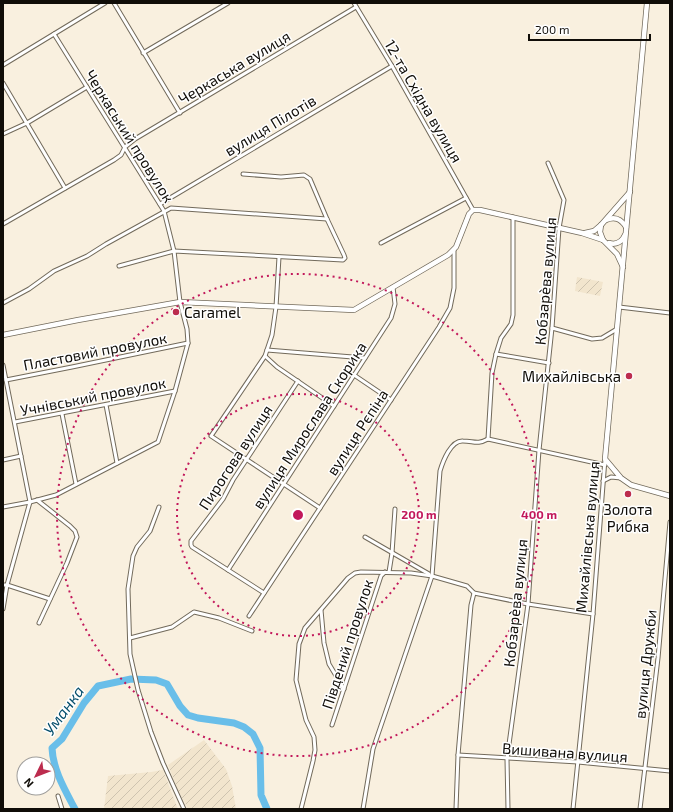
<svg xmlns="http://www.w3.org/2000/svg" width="673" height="812" font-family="'Exo 2',sans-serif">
<defs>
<pattern id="industrial-furrows" width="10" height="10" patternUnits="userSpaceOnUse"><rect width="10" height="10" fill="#f2e5cd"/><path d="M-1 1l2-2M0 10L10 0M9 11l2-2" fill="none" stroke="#cec3af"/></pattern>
</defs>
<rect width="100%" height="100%" fill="#f9f0df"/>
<!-- industrial -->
<g fill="url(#industrial-furrows)">
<polygon points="577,277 603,282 600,296 575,291"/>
<polygon points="204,740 226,769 232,786 236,809 188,809 178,790 168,765"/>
<polygon points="163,770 178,809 104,809 108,776 151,772"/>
</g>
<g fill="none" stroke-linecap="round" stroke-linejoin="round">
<!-- river -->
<path stroke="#69bee9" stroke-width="7" d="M75,809C65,790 53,770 52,748L62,739L84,703L98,686L131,679L156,680L167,684L180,706L188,715L198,718L234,723L244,727L253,734L260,748L261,795L267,809"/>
<!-- minor casing -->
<g stroke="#726a5b" stroke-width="5">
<g id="minor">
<polyline points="114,3 180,113"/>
<polyline points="354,3 392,66 473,210"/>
<polyline points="143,53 228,3"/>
<polyline points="3,65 105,3"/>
<polyline points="3,83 65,188"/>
<polyline points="3,134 27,123 87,87"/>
<polyline points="160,204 392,66"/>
<polyline points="3,224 114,160 121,155 125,147 135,139 356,7"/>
<polyline points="381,243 466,198"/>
<polyline points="279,257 276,307 272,335 265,356 211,436 320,508"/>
<polyline points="119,266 174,251 343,260 345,258 344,255 327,219 310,179 304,175 281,177 243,174"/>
<polyline points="3,303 29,289 54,271 87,256 106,244 171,208 327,219"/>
<polyline points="619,307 670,313"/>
<polyline points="552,328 592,339 602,338 617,329"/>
<polyline points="267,350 365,358"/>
<polyline points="496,354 549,363"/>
<polyline points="265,356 277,367 334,406"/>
<polyline points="3,365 30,502 7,585 3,609"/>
<polyline points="354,375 391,400"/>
<polyline points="6,380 72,367 188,343"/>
<polyline points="106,405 117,463"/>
<polyline points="62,414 76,484"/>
<polyline points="15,422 175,391"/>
<polyline points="488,439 492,373 496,354 501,338 511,324 513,315 513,217"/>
<polyline points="488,439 605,465"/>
<polyline points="3,460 21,456"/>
<polyline points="603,481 611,477 621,478"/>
<polyline points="37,500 70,526 75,531 77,537 67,563 39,623"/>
<polyline points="3,507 30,502 56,495 158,442 175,391 188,343 187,329 180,302 174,251 164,211 54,34"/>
<polyline points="159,507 150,531 137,547 133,556 128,589 130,654 138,690 151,732 163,763 184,809"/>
<polyline points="365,537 429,574"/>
<polyline points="228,570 391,318 395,304 393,287"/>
<polyline points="389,572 392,553 395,509"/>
<polyline points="3,585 7,585 50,599"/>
<polyline points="264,593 192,547 191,545 191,541 223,499 233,480 298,381"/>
<polyline points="321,610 324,643 329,664 344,689"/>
<polyline points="249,616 439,327 450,308 454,288 454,249"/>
<polyline points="130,638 172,627 194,612 219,618 252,631"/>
<polyline points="332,725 381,576 385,572"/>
<polyline points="458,755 578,762 670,771"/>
<polyline points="58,796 62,809"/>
<polyline points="301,809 313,761 315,750 314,737 306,720 296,680 299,644 305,628 348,578 355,573 361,572 411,573 432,576 467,586 474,593 528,604 593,614"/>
<path d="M363,809L373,749L432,576L440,471C443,461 451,440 463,441C474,441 477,445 488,439"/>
<polyline points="456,809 458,755 471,605 474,593"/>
<polyline points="508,809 507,759 528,604 539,450 552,328 559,228 564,200 548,163"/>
<polyline points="573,809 593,614 605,459"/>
<polyline points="640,809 658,658 670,522"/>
</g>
</g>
<!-- secondary casing -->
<g stroke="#726a5b" stroke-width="6">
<g id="secondary">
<polyline points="647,3 605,459 621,478 631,485 670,496"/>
<path d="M606,220C615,216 621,219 626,227"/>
<polyline points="601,225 600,232 603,240"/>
<polyline points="585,233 594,231 601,225 630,192"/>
<path d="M609,243C616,245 622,242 625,235"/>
<polyline points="3,335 78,320 180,302 354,310 448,255 456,247 469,214 473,210 480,210 582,233 603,240 617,254 623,267"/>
</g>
</g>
<!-- minor -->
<use href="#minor" stroke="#fff" stroke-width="3"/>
<!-- secondary -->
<use href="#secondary" stroke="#fff" stroke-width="4.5"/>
</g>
<!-- distance rings -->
<g fill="none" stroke="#c2185b" stroke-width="2" stroke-dasharray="2 4">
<circle cx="298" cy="515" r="121"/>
<circle cx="298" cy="515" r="241"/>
</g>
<!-- markers -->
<g fill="#bc2c4e" stroke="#fff" stroke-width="1.5">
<circle cx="176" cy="312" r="4"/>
<circle cx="629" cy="376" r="4"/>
<circle cx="628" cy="494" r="4"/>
</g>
<g text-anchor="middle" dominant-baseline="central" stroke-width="3" stroke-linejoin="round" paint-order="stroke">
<!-- street labels -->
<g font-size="15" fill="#100d08" stroke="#fff">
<text transform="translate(234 67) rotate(-31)">Черкаська вулиця</text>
<text transform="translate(424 101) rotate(60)">12-та Східна вулиця</text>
<text transform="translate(270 125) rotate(-31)">вулиця Пілотів</text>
<text transform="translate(130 136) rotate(58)">Черкаський провулок</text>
<text transform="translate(545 281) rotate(-85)">Кобзарèва вулиця</text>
<text transform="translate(95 351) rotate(-11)">Пластовий провулок</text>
<text transform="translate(93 396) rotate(-11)">Учнівський провулок</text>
<text transform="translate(309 425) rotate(-57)">вулиця Мирослава Скорика</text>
<text transform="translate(357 432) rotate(-57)">вулиця Рєпіна</text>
<text transform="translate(235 457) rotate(-57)">Пирогова вулиця</text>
<text transform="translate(587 537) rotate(-85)">Михайлівська вулиця</text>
<text transform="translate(515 603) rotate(-84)">Кобзарèва вулиця</text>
<text transform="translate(347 644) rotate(-72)">Південий провулок</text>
<text transform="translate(645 664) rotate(-84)">вулиця Дружби</text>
<text transform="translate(565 752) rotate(4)">Вишивана вулиця</text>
</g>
<!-- poi labels -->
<g font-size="15" fill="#100d08" stroke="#fff" text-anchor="start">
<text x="184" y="312">Caramel</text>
<text x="621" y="376" text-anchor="end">Михайлівська</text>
<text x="628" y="509" text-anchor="middle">Золота<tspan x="628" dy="17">Рибка</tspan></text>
</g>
<!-- water labels -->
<g font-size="16" font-style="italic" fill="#08506d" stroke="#fff">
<text transform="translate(63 710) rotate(-54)">Уманка</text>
</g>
</g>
<circle cx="298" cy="515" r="6" fill="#c2185b" stroke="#fff" stroke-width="2"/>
<g font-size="12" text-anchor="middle" font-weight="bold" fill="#c2185b" stroke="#fff" stroke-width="3" stroke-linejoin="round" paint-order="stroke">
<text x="419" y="519">200 m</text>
<text x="539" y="519">400 m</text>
</g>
<!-- border -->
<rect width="673" height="812" fill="none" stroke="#100d08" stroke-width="8"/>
<!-- north arrow -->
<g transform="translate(36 776) rotate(227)"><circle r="19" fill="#ffffff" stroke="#9f9e9c"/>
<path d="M0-3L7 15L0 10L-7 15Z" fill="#bc2c4e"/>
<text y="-6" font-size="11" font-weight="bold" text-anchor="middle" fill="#100d08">N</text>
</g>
<!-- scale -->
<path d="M529 34v6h121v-6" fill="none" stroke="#100d08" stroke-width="2"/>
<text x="535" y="34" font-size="12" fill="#100d08" stroke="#ffffff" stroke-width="3" paint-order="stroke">200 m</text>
</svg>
